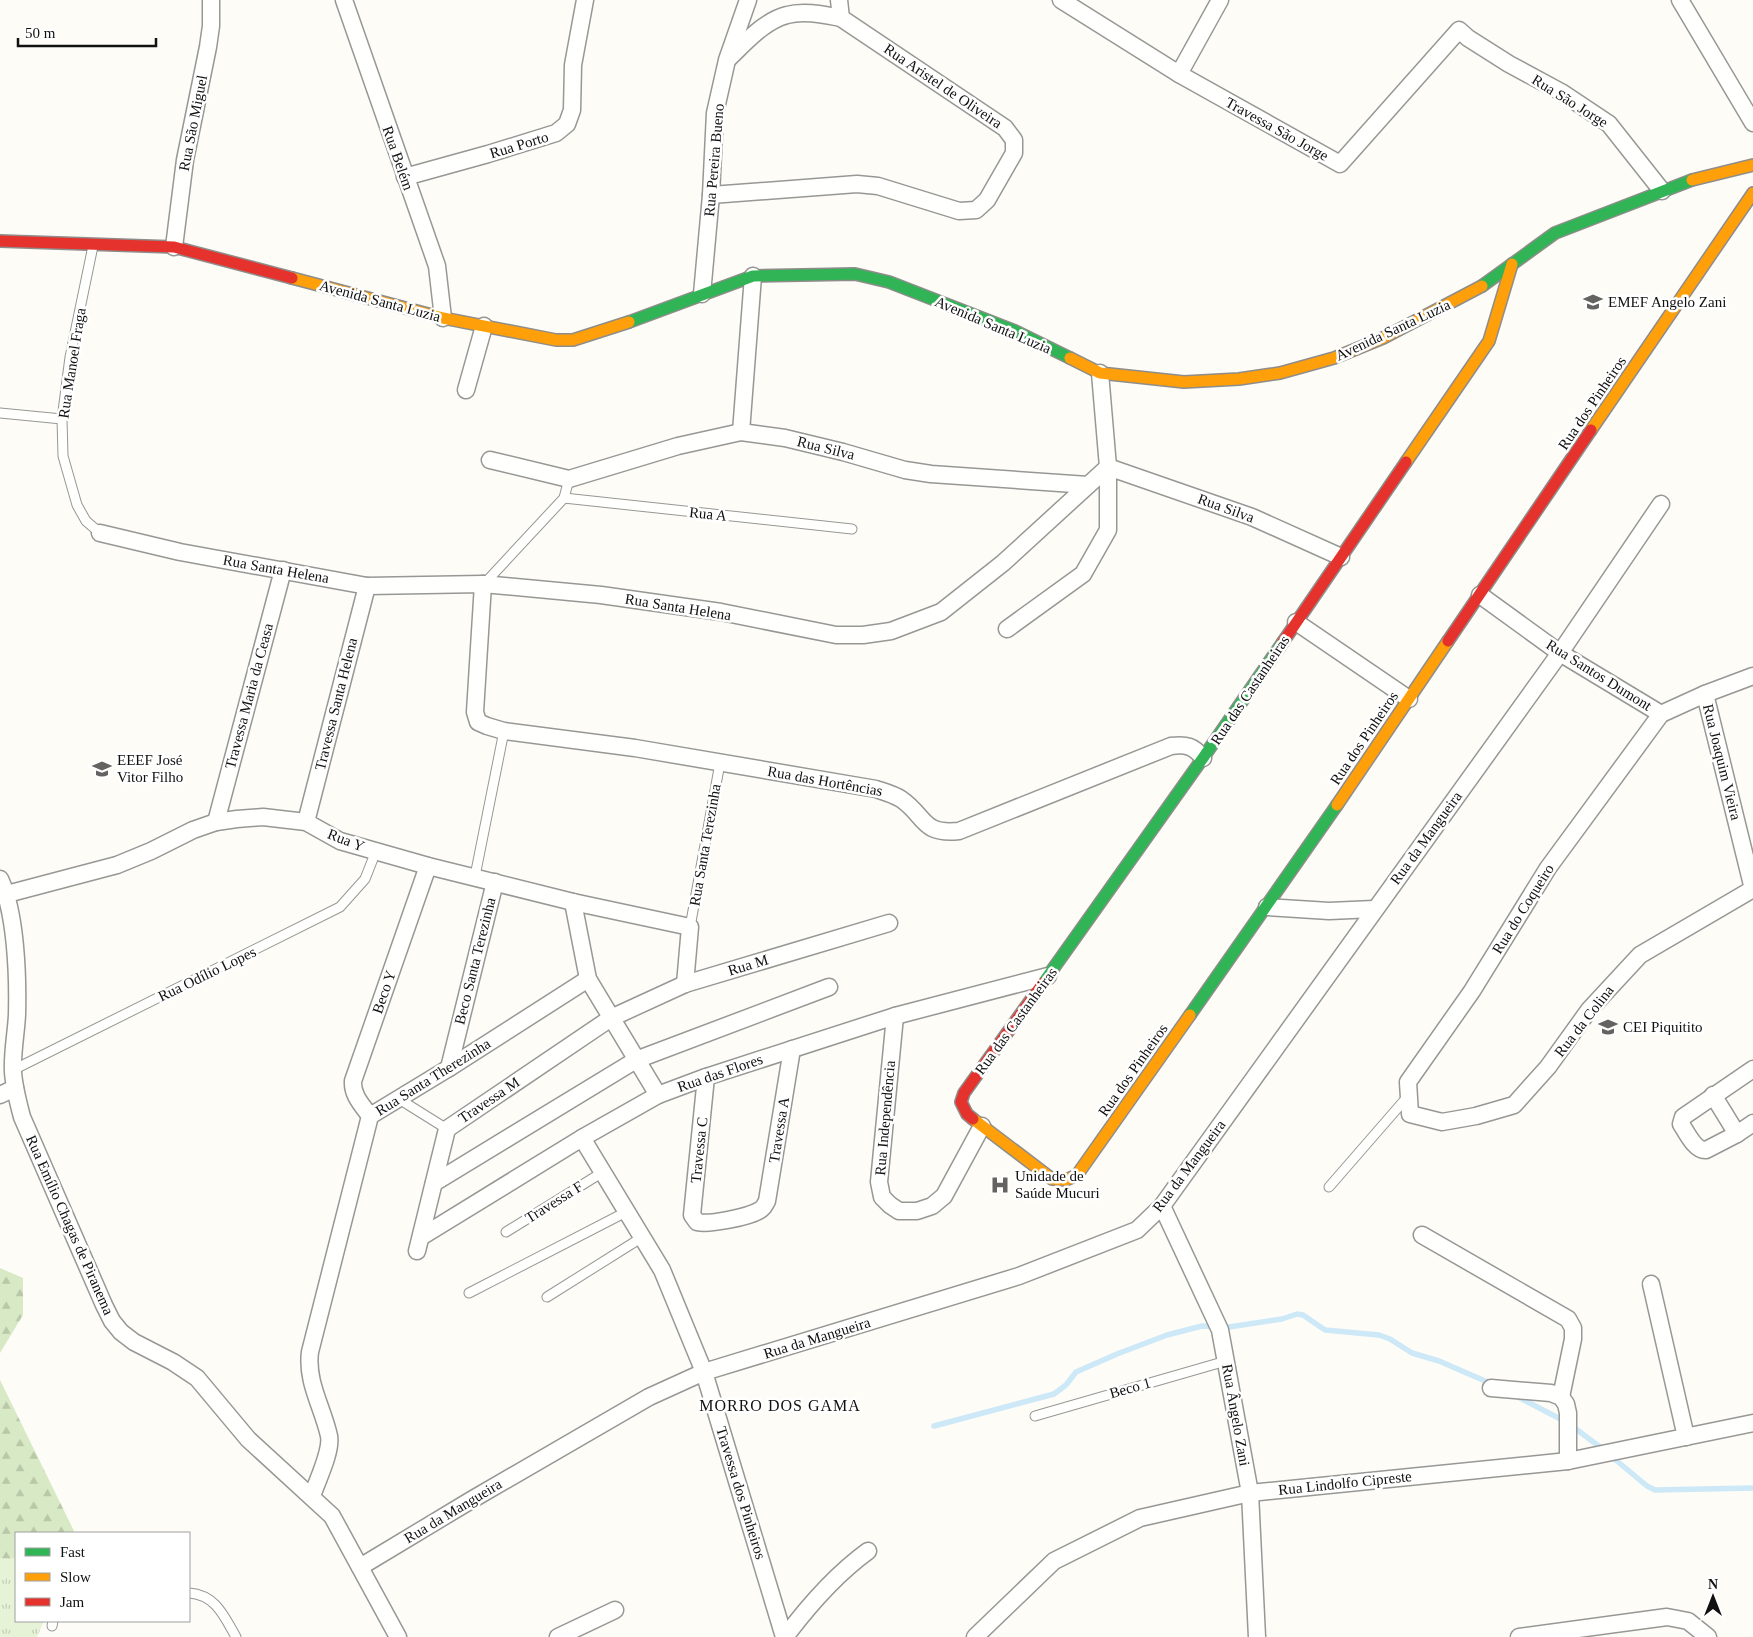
<svg xmlns="http://www.w3.org/2000/svg" width="1753" height="1637" font-family="Georgia,serif">
<defs>
<pattern id="grass-tufts" width="24" height="20" patternUnits="userSpaceOnUse" patternTransform="scale(1.25)"><rect width="24" height="20" fill="#e7f3d7"/><path d="M3 7l-1-3M5 7V3M7 7l1-3M15 17l-1-3M17 17v-4M19 17l1-3" fill="none" stroke="#c5cfb8"/></pattern>
<pattern id="forest-firs" width="22" height="20" patternUnits="userSpaceOnUse" patternTransform="scale(1.25)"><rect width="22" height="20" fill="#d8eac5"/><path d="M5 1l3.5 6h-7zM16 11l3.5 6h-7z" fill="#b8c8a8"/></pattern>
</defs>
<rect width="100%" height="100%" fill="#fdfcf7"/>
<!-- grass -->
<polygon fill="url(#grass-tufts)" points="0,1558 16,1558 16,1621 44,1621 37,1637 0,1637"/>
<!-- forest -->
<g fill="url(#forest-firs)">
<polygon points="0,1268 23,1278 23,1315 0,1353"/>
<polygon points="0,1380 75,1533 16,1533 16,1558 0,1558"/>
</g>
<g fill="none" stroke-linecap="round" stroke-linejoin="round">
<!-- stream -->
<g stroke="#cde8f7" stroke-width="5.5">
<polyline points="1514,1395 1568,1423 1604,1450"/>
<polyline points="934,1426 1054,1394 1066,1385 1076,1372 1117,1354 1167,1335 1202,1326 1229,1327 1282,1319 1297,1314 1303,1315 1325,1330 1379,1335 1390,1339 1412,1353 1439,1361 1492,1384"/>
<polyline points="1611,1456 1647,1486 1655,1490 1753,1488"/>
</g>
<!-- lane casing -->
<g stroke="#979795" stroke-width="11">
<g id="lane">
<polyline points="93,246 70,357 62,419 63,456 77,505 86,521 100,533"/>
<polyline points="0,413 62,419"/>
<polyline points="564,498 852,529"/>
<polyline points="484,584 564,498 569,479"/>
<polyline points="475,876 504,731"/>
<polyline points="690,927 720,763"/>
<polyline points="13,1070 340,907 365,879 376,851"/>
<polyline points="399,1099 447,1129"/>
<polyline points="1329,1187 1409,1095"/>
<polyline points="506,1232 603,1172"/>
<polyline points="469,1293 626,1212"/>
<polyline points="547,1297 641,1238"/>
<polyline points="1035,1416 1226,1361"/>
<path d="M189,1593C216,1595 224,1616 236,1637"/>
<polyline points="52,1626 53,1621"/>
</g>
</g>
<!-- street casing -->
<g stroke="#979795" stroke-width="19">
<g id="street">
<polyline points="344,0 437,266 443,318"/>
<polyline points="1061,0 1179,74 1340,164 1459,30 1468,38 1509,64 1561,92 1609,124 1662,191"/>
<polyline points="1680,0 1753,123"/>
<path d="M729,58C746,42 764,21 787,15C804,10 825,15 841,18"/>
<polyline points="1179,74 1220,0"/>
<polyline points="405,177 488,154 556,133 567,124 572,110 573,65 585,0"/>
<polyline points="711,195 857,184 878,186 959,211 976,210 987,200 1014,153 1014,140 1005,128 841,18 839,0"/>
<polyline points="174,247 185,160 208,47 211,26 211,0"/>
<polyline points="702,294 711,195 715,113 727,60 748,0"/>
<polyline points="466,390 484,326"/>
<polyline points="741,432 753,276"/>
<polyline points="490,460 569,479 678,446 741,432 785,438 843,452 905,470 931,474 1088,485"/>
<polyline points="100,533 180,552 367,586 483,584 601,595 721,612 836,635 863,635 891,631 941,612 1003,563 1108,467 1100,373"/>
<path d="M483,584L475,712L478,722L487,726L504,731L635,748L876,789C885,792 893,794 901,799C926,816 921,835 959,831L1171,746C1186,744 1194,746 1203,758"/>
<polyline points="1480,595 1560,653 1661,714"/>
<polyline points="1296,622 1409,699"/>
<polyline points="1007,629 1083,574 1108,530 1108,467 1252,517 1341,557"/>
<polyline points="1705,694 1753,889"/>
<polyline points="216,822 283,570"/>
<polyline points="306,822 367,586"/>
<path d="M0,879C16,913 18,976 17,1015C16,1034 12,1053 13,1072C14,1087 18,1102 22,1117L104,1305L112,1321L121,1332L134,1342L173,1362L197,1378L248,1439L332,1516L398,1637"/>
<polyline points="1753,889 1640,955 1589,1010 1548,1067 1514,1105 1476,1116 1442,1122 1410,1114 1408,1082 1472,991 1548,868 1661,714 1705,694 1753,676"/>
<polyline points="7,894 117,865 151,851 193,830 216,822 237,819 263,817 306,822 340,841 428,866 573,902 690,927 685,984"/>
<polyline points="573,902 588,979 658,1095"/>
<polyline points="1267,907 1329,911 1374,909"/>
<polyline points="895,1016 879,1182 882,1197 890,1205 899,1211 917,1211 932,1206 944,1196 982,1126"/>
<polyline points="449,1068 495,882"/>
<path d="M1753,1069L1683,1117L1681,1124C1687,1133 1695,1151 1706,1150L1737,1134L1753,1123"/>
<path d="M706,1077L692,1215L697,1222C709,1225 749,1217 760,1210C764,1208 765,1204 767,1201L792,1049"/>
<polyline points="0,1095 15,1088"/>
<polyline points="1713,1095 1737,1134"/>
<path d="M370,1116C362,1105 352,1095 353,1081L428,866"/>
<polyline points="582,1138 662,1270 704,1372 784,1637"/>
<polyline points="434,1183 636,1060 829,987"/>
<polyline points="1162,1206 1220,1330 1250,1493 1257,1637"/>
<polyline points="1422,1235 1568,1319 1573,1328 1573,1339 1561,1397"/>
<polyline points="421,1237 582,1138 658,1095 706,1077 895,1016 1048,976"/>
<polyline points="417,1251 447,1129 611,1018 685,984 889,923"/>
<polyline points="1651,1284 1686,1437"/>
<polyline points="1491,1388 1551,1393 1561,1397 1566,1404 1568,1413 1568,1461"/>
<path d="M312,1496C317,1481 332,1451 329,1436C323,1408 306,1382 310,1352L370,1116L449,1068L588,979"/>
<polyline points="360,1567 473,1499 649,1397 704,1372 1019,1276 1137,1230 1162,1206 1560,653 1661,504"/>
<polyline points="558,1637 615,1610"/>
<path d="M785,1637C809,1605 835,1575 868,1551"/>
<polyline points="975,1637 1054,1561 1140,1518 1250,1493 1568,1461 1753,1423"/>
<polyline points="1519,1637 1667,1617 1688,1621 1708,1637"/>
</g>
</g>
<!-- fast casing -->
<g stroke="#8e8d8b" stroke-width="14">
<g id="fast">
<polyline points="1482,286 1555,233 1692,180"/>
<polyline points="629,322 753,276 855,274 889,282 1015,331 1070,358"/>
<polyline points="1043,983 1203,758 1283,642"/>
<polyline points="1190,1015 1337,805"/>
</g>
</g>
<!-- slow casing -->
<g stroke="#8e8d8b" stroke-width="14">
<g id="slow">
<polyline points="1692,180 1753,165"/>
<polyline points="292,278 443,318 556,340 573,340 629,322"/>
<polyline points="1070,358 1100,373 1184,382 1239,379 1280,373 1334,358 1383,338 1482,286"/>
<polyline points="1591,430 1753,193"/>
<polyline points="1406,462 1489,341 1512,264"/>
<polyline points="1337,805 1448,641"/>
<polyline points="973,1119 1052,1179 1066,1180 1077,1175 1190,1015"/>
</g>
</g>
<!-- jam casing -->
<g stroke="#8e8d8b" stroke-width="14">
<g id="jam">
<polyline points="0,241 174,247 292,278"/>
<polyline points="1448,641 1591,430"/>
<polyline points="1283,642 1406,462"/>
<polyline points="973,1119 967,1114 961,1102 964,1093 1043,983"/>
</g>
</g>
<!-- lane -->
<use href="#lane" stroke="#fffffe" stroke-width="9"/>
<!-- street -->
<use href="#street" stroke="#fffffe" stroke-width="16"/>
<!-- fast -->
<use href="#fast" stroke="#30b455" stroke-width="11"/>
<!-- slow -->
<use href="#slow" stroke="#ff9f0a" stroke-width="11"/>
<!-- jam -->
<use href="#jam" stroke="#e5322d" stroke-width="11"/>
</g>
<!-- icons -->
<defs>
<g id="school-bare" transform="scale(1.5)"><path d="M0-5L7-2L0 1L-7-2ZM-4 1L0 2.5L4 1V4Q0 6-4 4Z" fill="#646362" stroke="#fff" stroke-width="2.5" paint-order="stroke"/></g>
<g id="hospital-bare" transform="scale(1.5)"><path d="M-5-5h3v3.5h4V-5h3V5h-3V1.5h-4V5h-3Z" fill="#646362" stroke="#fff" stroke-width="2.5" paint-order="stroke"/></g>
</defs>
<g fill-rule="evenodd">
<use href="#school-bare" x="1593" y="302"/>
<use href="#school-bare" x="102" y="769"/>
<use href="#school-bare" x="1608" y="1027"/>
<use href="#hospital-bare" x="1000" y="1185"/>
</g>
<g text-anchor="middle" dominant-baseline="central" stroke-width="5" stroke-linejoin="round" paint-order="stroke">
<!-- street labels -->
<g font-size="15" fill="#111" stroke="#fff">
<text transform="translate(943 86) rotate(34)">Rua Aristel de Oliveira</text>
<text transform="translate(1570 101) rotate(32)">Rua São Jorge</text>
<text transform="translate(193 123) rotate(-79)">Rua São Miguel</text>
<text transform="translate(1277 129) rotate(29)">Travessa São Jorge</text>
<text transform="translate(519 145) rotate(-17)">Rua Porto</text>
<text transform="translate(398 158) rotate(71)">Rua Belém</text>
<text transform="translate(714 160) rotate(-85)">Rua Pereira Bueno</text>
<text transform="translate(380 301) rotate(15)">Avenida Santa Luzia</text>
<text transform="translate(993 325) rotate(23)">Avenida Santa Luzia</text>
<text transform="translate(1393 330) rotate(-25)">Avenida Santa Luzia</text>
<text transform="translate(72 363) rotate(-81)">Rua Manoel Fraga</text>
<text transform="translate(1592 403) rotate(-56)">Rua dos Pinheiros</text>
<text transform="translate(826 448) rotate(14)">Rua Silva</text>
<text transform="translate(1226 508) rotate(20)">Rua Silva</text>
<text transform="translate(708 514) rotate(6)">Rua A</text>
<text transform="translate(276 569) rotate(10)">Rua Santa Helena</text>
<text transform="translate(678 607) rotate(9)">Rua Santa Helena</text>
<text transform="translate(1599 675) rotate(32)">Rua Santos Dumont</text>
<text transform="translate(1250 690) rotate(-56)">Rua das Castanheiras</text>
<text transform="translate(249 696) rotate(-75)">Travessa Maria da Ceasa</text>
<text transform="translate(336 704) rotate(-76)">Travessa Santa Helena</text>
<text transform="translate(1364 738) rotate(-56)">Rua dos Pinheiros</text>
<text transform="translate(1722 762) rotate(76)">Rua Joaquim Vieira</text>
<text transform="translate(825 781) rotate(10)">Rua das Hortências</text>
<text transform="translate(1426 838) rotate(-54)">Rua da Mangueira</text>
<text transform="translate(346 840) rotate(21)">Rua Y</text>
<text transform="translate(705 845) rotate(-80)">Rua Santa Terezinha</text>
<text transform="translate(1523 909) rotate(-58)">Rua do Coqueiro</text>
<text transform="translate(475 961) rotate(-76)">Beco Santa Terezinha</text>
<text transform="translate(748 965) rotate(-17)">Rua M</text>
<text transform="translate(207 974) rotate(-26)">Rua Odílio Lopes</text>
<text transform="translate(384 992) rotate(-71)">Beco Y</text>
<text transform="translate(1016 1021) rotate(-54)">Rua das Castanheiras</text>
<text transform="translate(1584 1021) rotate(-52)">Rua da Colina</text>
<text transform="translate(1133 1070) rotate(-55)">Rua dos Pinheiros</text>
<text transform="translate(720 1073) rotate(-19)">Rua das Flores</text>
<text transform="translate(433 1077) rotate(-32)">Rua Santa Therezinha</text>
<text transform="translate(489 1100) rotate(-34)">Travessa M</text>
<text transform="translate(885 1118) rotate(-85)">Rua Independência</text>
<text transform="translate(779 1130) rotate(-81)">Travessa A</text>
<text transform="translate(699 1150) rotate(-84)">Travessa C</text>
<text transform="translate(1189 1166) rotate(-53)">Rua da Mangueira</text>
<text transform="translate(554 1202) rotate(-32)">Travessa F</text>
<text transform="translate(70 1225) rotate(66)">Rua Emílio Chagas de Piranema</text>
<text transform="translate(817 1338) rotate(-17)">Rua da Mangueira</text>
<text transform="translate(1130 1388) rotate(-16)">Beco 1</text>
<text transform="translate(1236 1415) rotate(80)">Rua Ângelo Zani</text>
<text transform="translate(1345 1483) rotate(-6)">Rua Lindolfo Cipreste</text>
<text transform="translate(741 1493) rotate(73)">Travessa dos Pinheiros</text>
<text transform="translate(453 1511) rotate(-31)">Rua da Mangueira</text>
</g>
<!-- poi labels -->
<g font-size="15" fill="#111" stroke="#fff" text-anchor="start">
<text x="1608" y="302">EMEF Angelo Zani</text>
<text x="117" y="760">EEEF José<tspan x="117" dy="17">Vitor Filho</tspan></text>
<text x="1623" y="1027">CEI Piquitito</text>
<text x="1015" y="1176">Unidade de<tspan x="1015" dy="17">Saúde Mucuri</tspan></text>
</g>
<!-- neighbourhood labels -->
<g font-size="16" letter-spacing="1" fill="#111" stroke="#fff">
<text x="780" y="1405">MORRO DOS GAMA</text>
</g>
</g>
<!-- legend -->
<rect x="15" y="1532" width="175" height="90" fill="#ffffff" stroke="#a0a0a0"/>
<rect x="25" y="1548" width="25" height="8" fill="#30b455" stroke="#a0a0a0"/>
<text x="60" y="1557" font-size="15" fill="#111111">Fast</text>
<rect x="25" y="1573" width="25" height="8" fill="#ff9f0a" stroke="#a0a0a0"/>
<text x="60" y="1582" font-size="15" fill="#111111">Slow</text>
<rect x="25" y="1598" width="25" height="8" fill="#e5322d" stroke="#a0a0a0"/>
<text x="60" y="1607" font-size="15" fill="#111111">Jam</text>
<!-- north arrow -->
<g transform="translate(1713 1597)" stroke="#ffffff" stroke-width="4" paint-order="stroke">
<path d="M0-4L9 19L0 12L-9 19Z" fill="#111111"/>
<text y="-8" font-size="14" font-weight="bold" text-anchor="middle" fill="#111111">N</text>
</g>
<!-- scale -->
<path d="M18 38v8h138v-8" fill="none" stroke="#111111" stroke-width="2.5"/>
<text x="25" y="38" font-size="15" fill="#111111" stroke="#ffffff" stroke-width="4" paint-order="stroke">50 m</text>
</svg>
